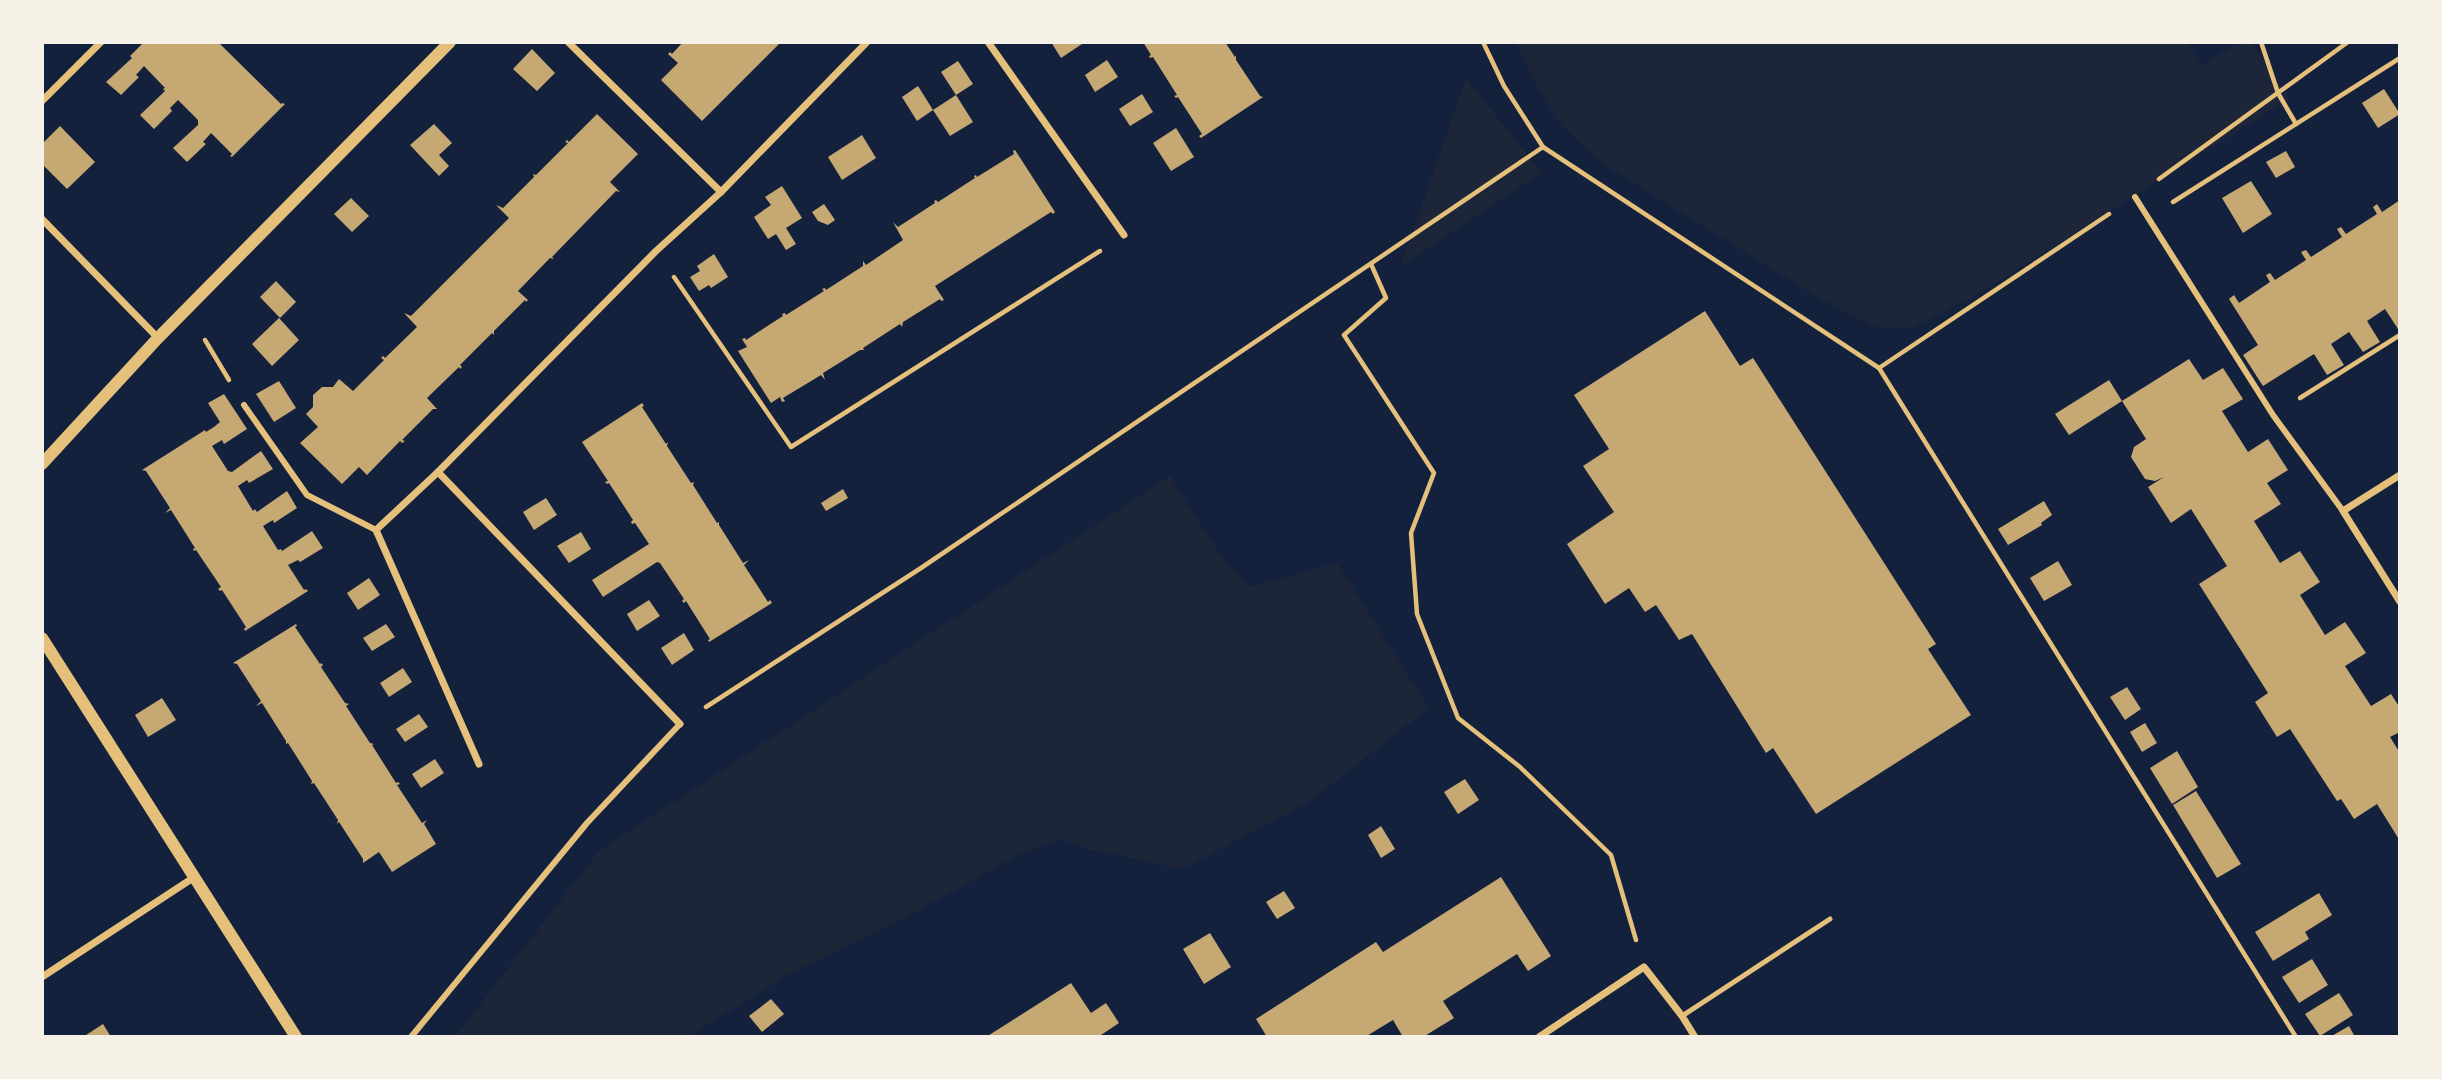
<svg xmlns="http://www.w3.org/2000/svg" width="2442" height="1079" font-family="Roboto,sans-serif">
<rect width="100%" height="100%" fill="#14213d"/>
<!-- green -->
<g fill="#1d2539">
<polygon points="1515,42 2187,42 2202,65 2240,42 2251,42 2290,98 1975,296 1911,329 1874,327 1822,300 1603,164 1560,124 1538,88"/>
<polygon points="1466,78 1542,173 1401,266"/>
<polygon points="1170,476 1221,556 1250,587 1337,563 1429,708 1306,804 1182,869 1088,849 1062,839 1019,855 903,919 790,974 688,1037 455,1037 598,852"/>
</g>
<!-- building -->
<g fill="#c6a872">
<polygon points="144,42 218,42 281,104 282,103 285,104 232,157 230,156 232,154 211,133 203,142 206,144 187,162 173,148 198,125 198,120 178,100 170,108 172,111 154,129 140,115 165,91 163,89 165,88 144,66 136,75 139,77 121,95 106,82 132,58 130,56"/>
<polygon points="683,42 781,42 702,121 661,80 678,63 668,54 670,52 672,54"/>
<polygon points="1051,42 1085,42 1061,58"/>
<polygon points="1143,42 1225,42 1235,57 1236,55 1236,60 1260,96 1263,97 1201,138 1199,136 1202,134 1178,97 1176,98 1174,96 1177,95 1153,57 1150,58 1149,56 1151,55"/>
<polygon points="532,49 555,73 537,91 513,69"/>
<polygon points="1107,60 1118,77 1095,92 1085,75"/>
<polygon points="958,61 973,84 956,95 973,122 950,136 933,110 956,95 941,72"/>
<polygon points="918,86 933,110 917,121 902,97"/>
<polygon points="2384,89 2400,114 2378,128 2362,103"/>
<polygon points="1142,94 1153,112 1130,126 1119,109"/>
<polygon points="597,114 638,154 610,182 620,192 616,191 552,257 554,259 550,258 518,291 528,300 526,302 525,300 494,331 494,335 492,333 460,365 462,367 460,369 459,367 427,398 437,409 433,409 402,440 405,441 402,443 400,441 367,475 359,467 342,484 300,443 318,427 306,414 313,407 313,395 322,387 333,387 339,379 353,391 384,360 381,358 383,356 385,358 417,327 404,313 411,316 509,218 496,205 503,208 534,177 533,174 536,175 568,143 565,142 567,140 569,142"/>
<polygon points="434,124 452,143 439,155 449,166 439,176 410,145"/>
<polygon points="60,126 95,162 67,189 42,164 42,144"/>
<polygon points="1176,128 1194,157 1171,171 1153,143"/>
<polygon points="862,135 876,158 842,180 828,157"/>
<polygon points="1015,150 1055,212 1053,214 1051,212 935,286 944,300 941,301 940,299 903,322 902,327 900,324 863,348 864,350 860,350 823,373 825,380 821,375 783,398 785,401 782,402 780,397 771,403 738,351 747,347 742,339 745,338 746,340 783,316 782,314 785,313 786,315 824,291 822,289 825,288 826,290 863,266 863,261 866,265 903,240 893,222 898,227 935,203 934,201 936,200 938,202 975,178 974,176 976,175 977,177 1014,154 1013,151"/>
<polygon points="2286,151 2295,167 2276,178 2266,162"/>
<polygon points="2251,181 2272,214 2243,233 2222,198"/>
<polygon points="782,186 802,218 786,228 796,244 786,250 776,234 768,239 754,217 771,205 765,197"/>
<polygon points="351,198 369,216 352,232 334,214"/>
<polygon points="2400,200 2400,328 2398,329 2385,309 2367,321 2380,342 2363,352 2349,332 2331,344 2344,365 2327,375 2314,354 2263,386 2243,355 2258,345 2229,299 2234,295 2239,303 2270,282 2266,275 2270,273 2275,280 2306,260 2301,252 2306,250 2311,257 2342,237 2337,229 2341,227 2346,234 2377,214 2373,207 2377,204 2382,212"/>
<polygon points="824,204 835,220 828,225 818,221 812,212"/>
<polygon points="714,254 728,277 711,288 709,285 699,291 690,277 700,271 697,266"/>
<polygon points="276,281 296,302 280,318 260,297"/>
<polygon points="1705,311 1740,366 1753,358 1936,644 1928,649 1971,715 1816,814 1773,748 1766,753 1692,634 1679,640 1656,605 1645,612 1629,588 1605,604 1567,544 1614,512 1583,466 1609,449 1574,395"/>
<polygon points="279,318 299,340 272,366 252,344"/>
<polygon points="2189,359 2203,380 2223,368 2243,399 2222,411 2248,452 2268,439 2288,470 2267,483 2281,504 2254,521 2280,563 2300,551 2320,582 2300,595 2325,635 2345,622 2356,638 2366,653 2345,666 2371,706 2391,694 2400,708 2400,732 2390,737 2400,753 2400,841 2377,804 2354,819 2341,799 2337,801 2290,729 2277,737 2255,702 2268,693 2199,584 2227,566 2191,509 2171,523 2148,487 2164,477 2155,481 2145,479 2131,457 2134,447 2146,439 2122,401"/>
<polygon points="2109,380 2122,401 2069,435 2055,414"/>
<polygon points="279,381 296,408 274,422 256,394"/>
<polygon points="224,394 247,429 224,444 222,440 212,446 228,471 232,472 261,451 273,469 249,483 247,480 238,486 253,511 255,509 257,512 287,491 297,508 274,523 273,520 263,526 278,550 281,549 282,551 312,531 323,548 300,562 298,560 288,565 304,590 306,589 308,591 245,631 244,629 246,627 222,590 220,591 218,589 221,587 196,550 194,551 193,549 195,548 171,510 165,513 170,508 146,471 142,470 205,430 206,432 214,427 220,422 208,403"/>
<polygon points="642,403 644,406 642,407 666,444 668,442 667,446 691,483 694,482 693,485 717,523 719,522 719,525 743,563 749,560 744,565 768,602 770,600 772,603 709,642 708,640 710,639 686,601 684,603 682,601 684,599 660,563 657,562 603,597 592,580 649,544 635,523 632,524 631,522 633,520 609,483 607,484 605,482 608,481 582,442"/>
<polygon points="843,489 848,498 826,511 821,503"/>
<polygon points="546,498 557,515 534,530 523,512"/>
<polygon points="2044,501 2052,515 2041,523 2042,525 2008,545 1998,529"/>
<polygon points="581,532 591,549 569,563 557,546"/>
<polygon points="2058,561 2072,585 2044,601 2030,578"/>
<polygon points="369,578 380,595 358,610 347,593"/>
<polygon points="649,600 660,616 637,631 627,614"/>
<polygon points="296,624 297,626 295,627 320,664 321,663 323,665 321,667 345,703 349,704 346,706 370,743 374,744 372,745 396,783 398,782 400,784 397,785 422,823 427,820 424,824 436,844 392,872 379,852 363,863 363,859 339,822 337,824 338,820 314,783 311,784 312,781 288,743 286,744 286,741 262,703 256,706 261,701 237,664 233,663"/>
<polygon points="386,624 395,637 372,651 363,638"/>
<polygon points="684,633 694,650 672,665 661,648"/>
<polygon points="403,668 412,682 389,697 380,683"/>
<polygon points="2127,687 2141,709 2125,720 2110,697"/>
<polygon points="162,698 176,720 148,737 135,715"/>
<polygon points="419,714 428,727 405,742 396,729"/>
<polygon points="2145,723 2157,743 2142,752 2130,732"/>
<polygon points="2177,751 2198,787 2172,804 2150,768"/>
<polygon points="435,759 444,773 421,788 412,774"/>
<polygon points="1465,779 1479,800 1458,814 1444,792"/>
<polygon points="2196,791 2241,864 2217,878 2173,805"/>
<polygon points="1381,826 1395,849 1381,858 1368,835"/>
<polygon points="1501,877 1551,956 1528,971 1517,954 1443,1001 1454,1018 1423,1037 1403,1037 1393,1020 1365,1037 1267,1037 1256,1019 1376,942 1383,952"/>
<polygon points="1284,891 1295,908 1277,919 1266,902"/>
<polygon points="2319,893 2332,915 2305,932 2309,939 2273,961 2255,932"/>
<polygon points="1210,933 1231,967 1204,984 1183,949"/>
<polygon points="2312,959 2328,985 2299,1003 2282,977"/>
<polygon points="1071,983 1091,1013 1106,1003 1119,1023 1098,1037 986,1037"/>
<polygon points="2339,993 2353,1015 2320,1036 2305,1014"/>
<polygon points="771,999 784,1014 762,1032 749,1016"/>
<polygon points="103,1024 111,1037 83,1037"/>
<polygon points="2349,1026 2355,1037 2330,1037"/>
</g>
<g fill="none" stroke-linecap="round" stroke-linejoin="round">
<!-- path -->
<g stroke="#e5c07b" stroke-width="4.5">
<polyline points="1483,42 1504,86 1543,147 1879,368"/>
<polyline points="2261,42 2278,93 2296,124"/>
<polyline points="2159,179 2348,42"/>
<polyline points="2173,202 2400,58"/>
<polyline points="2109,214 1879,368 2296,1037"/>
<polyline points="1371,264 1386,298 1344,335 1434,473 1411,533 1417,614 1458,718 1520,767 1611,855 1636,940"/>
<polyline points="674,277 791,447 1100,251"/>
<polyline points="205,340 229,380"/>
<polyline points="2300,398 2400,335"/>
<polyline points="706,707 921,568 1543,147"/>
</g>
<!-- service -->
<polyline stroke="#e5c07b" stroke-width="5" points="1682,1016 1830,919"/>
<!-- pedestrian -->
<g stroke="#e5c07b" stroke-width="6">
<polyline points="2135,197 2273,415 2343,511"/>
<polyline points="244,405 307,495 376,530"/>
<polyline points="411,1037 587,823 680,724"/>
</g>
<!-- minor -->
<g stroke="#e5c07b" stroke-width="7">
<polyline points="568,42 721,192"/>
<polyline points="988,42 1124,235"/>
<polyline points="42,101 101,42"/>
<polyline points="42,219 158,338"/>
<polyline points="438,472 656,251 721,192 867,42"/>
<polyline points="2400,475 2343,511 2400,602"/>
<polyline points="479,764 376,530 438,472 680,724"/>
<polyline points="42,977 193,878"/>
<polyline points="1539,1037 1644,967 1682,1016 1695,1037"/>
</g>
<!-- tertiary -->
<g stroke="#e5c07b" stroke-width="12">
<polyline points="42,464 158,338 450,42"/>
<polyline points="42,638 296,1037"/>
</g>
</g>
<!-- border -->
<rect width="2442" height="1079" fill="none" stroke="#f6f1e7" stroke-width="88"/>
</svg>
